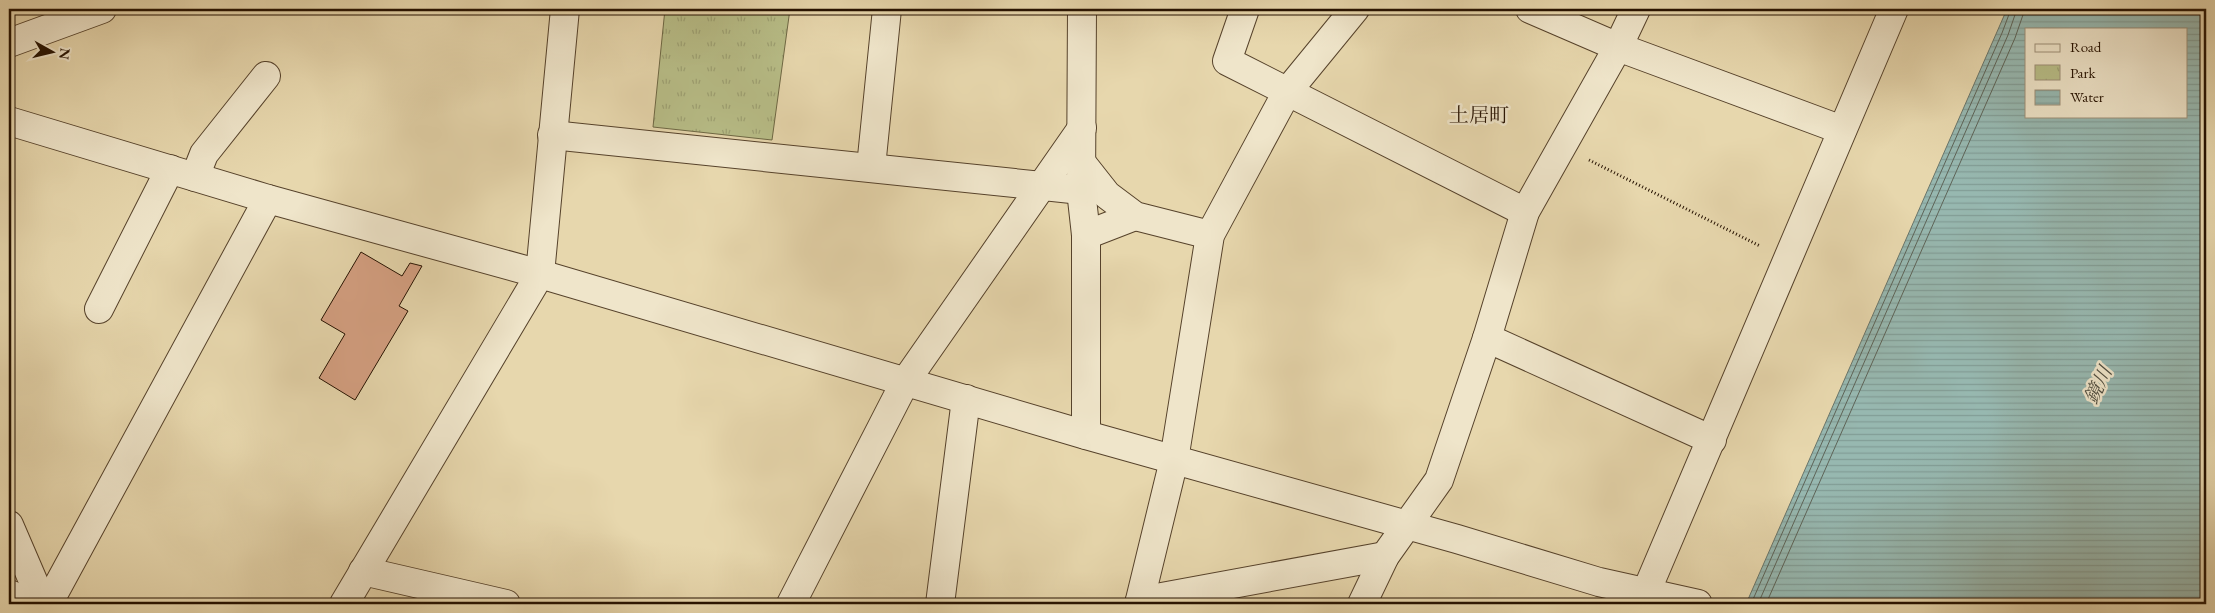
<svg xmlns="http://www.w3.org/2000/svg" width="2215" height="613" font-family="'EB Garamond','Noto Serif JP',serif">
<defs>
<pattern id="park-tufts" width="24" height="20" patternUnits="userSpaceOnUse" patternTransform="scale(1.25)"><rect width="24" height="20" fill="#b8be88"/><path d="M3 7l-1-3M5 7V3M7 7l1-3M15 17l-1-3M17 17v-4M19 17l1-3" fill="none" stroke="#9ea274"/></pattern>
<pattern id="water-rules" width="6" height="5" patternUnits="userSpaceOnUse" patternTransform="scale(1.25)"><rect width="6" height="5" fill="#97b8b0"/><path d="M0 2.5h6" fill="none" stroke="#829d96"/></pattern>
</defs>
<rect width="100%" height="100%" fill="#e7d7ad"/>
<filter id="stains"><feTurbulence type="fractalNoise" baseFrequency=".004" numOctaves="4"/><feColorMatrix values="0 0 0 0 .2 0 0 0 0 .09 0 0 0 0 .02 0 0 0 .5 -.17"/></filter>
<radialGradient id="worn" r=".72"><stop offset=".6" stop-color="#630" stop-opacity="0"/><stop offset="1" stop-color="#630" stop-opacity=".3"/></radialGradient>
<!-- park -->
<polygon fill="url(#park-tufts)" stroke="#6e6844" points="665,9 790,9 772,140 653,127"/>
<!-- water -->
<path fill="url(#water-rules)" stroke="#69756a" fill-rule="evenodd" d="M2007,9H2206V604H1746ZM2026,29H2186V116H2026Z"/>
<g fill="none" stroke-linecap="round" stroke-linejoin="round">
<!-- shore -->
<g stroke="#5e6458" stroke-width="1">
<polyline points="1751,604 2002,33 2011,9"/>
<polyline points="1758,604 2008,35 2017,9"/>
<polyline points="1766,604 2015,38 2025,9"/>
</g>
</g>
<!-- building -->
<polygon fill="#d5a082" stroke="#251100" points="361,252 402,276 410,263 422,266 399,306 408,311 355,400 319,378 345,334 321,320"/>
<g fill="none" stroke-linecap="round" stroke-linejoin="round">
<!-- minor casing -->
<g stroke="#56422b" stroke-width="30">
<g id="minor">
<polyline points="1082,9 1081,190 1086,235 1086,435"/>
<polyline points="1245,9 1227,61 1525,212"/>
<polyline points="1530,9 1618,47 1842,130"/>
<polyline points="9,43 102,9"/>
<polyline points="552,135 1081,190"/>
<polyline points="1081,162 1107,195 1135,216 1210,235"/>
<polyline points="871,167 887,9"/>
<polyline points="195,177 204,154 266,76"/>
<polyline points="1086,235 1135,216"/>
<polyline points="99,309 170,169"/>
<polyline points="1487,338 1712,440"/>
<polyline points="363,571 506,604"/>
<polyline points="9,594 33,604"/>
<polyline points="1140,601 1385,556"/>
<polyline points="48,604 268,199"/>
<polyline points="344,604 540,274 565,9"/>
<polyline points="791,604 905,382 1082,128"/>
<polyline points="940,604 966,399"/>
<polyline points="1362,604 1385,556 1439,480 1487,338 1525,212 1618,47 1636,9"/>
<polyline points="1641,604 1894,9"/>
</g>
</g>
<!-- tertiary casing -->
<g stroke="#56422b" stroke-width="30">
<g id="tertiary">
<polyline points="9,121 268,199 540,274 1086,435 1457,539 1599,582 1698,604"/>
<polyline points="9,525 43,604"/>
<polyline points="1139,604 1174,460 1210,235 1287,92 1355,9"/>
</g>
</g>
<!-- path -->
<polyline stroke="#251100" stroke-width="3" stroke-dasharray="1 2.5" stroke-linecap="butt" points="1589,160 1760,246"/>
<!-- minor -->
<use href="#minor" stroke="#efe5ca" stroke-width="28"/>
<!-- tertiary -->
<use href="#tertiary" stroke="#efe5ca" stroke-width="28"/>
</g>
<g text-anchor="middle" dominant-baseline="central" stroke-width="5" stroke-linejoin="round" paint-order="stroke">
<!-- water labels -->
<g font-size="19" font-style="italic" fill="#4d4b3e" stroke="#efe5ca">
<text transform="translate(2098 385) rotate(-64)">鏡川</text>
</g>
<!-- quarter labels -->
<g font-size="20" fill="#251100" stroke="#efe5ca">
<text x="1479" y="115">土居町</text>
</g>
</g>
<!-- margin -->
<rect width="2215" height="613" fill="none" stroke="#e7d7ad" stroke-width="30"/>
<rect x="10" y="10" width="2195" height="593" fill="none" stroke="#251100" stroke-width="2.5"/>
<rect x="15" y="15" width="2185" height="583" fill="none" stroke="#251100"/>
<!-- legend -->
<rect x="2025" y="28" width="162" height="90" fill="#efe5ca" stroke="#9e9079"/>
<rect x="2035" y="44" width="25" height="8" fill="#efe5ca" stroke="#9e9079"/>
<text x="2070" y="52" font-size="15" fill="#251100">Road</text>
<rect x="2035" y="65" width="25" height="15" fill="url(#park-tufts)" stroke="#9e9079"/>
<text x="2070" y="78" font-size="15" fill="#251100">Park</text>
<rect x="2035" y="90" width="25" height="15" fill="url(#water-rules)" stroke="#9e9079"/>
<text x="2070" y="102" font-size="15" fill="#251100">Water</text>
<!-- north arrow -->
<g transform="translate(52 52) rotate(98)" stroke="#efe5ca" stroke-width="4" paint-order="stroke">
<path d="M0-4L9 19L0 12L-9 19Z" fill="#251100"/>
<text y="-8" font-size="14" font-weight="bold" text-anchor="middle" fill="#251100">N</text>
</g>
<rect width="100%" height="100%" filter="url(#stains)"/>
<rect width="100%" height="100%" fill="url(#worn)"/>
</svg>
